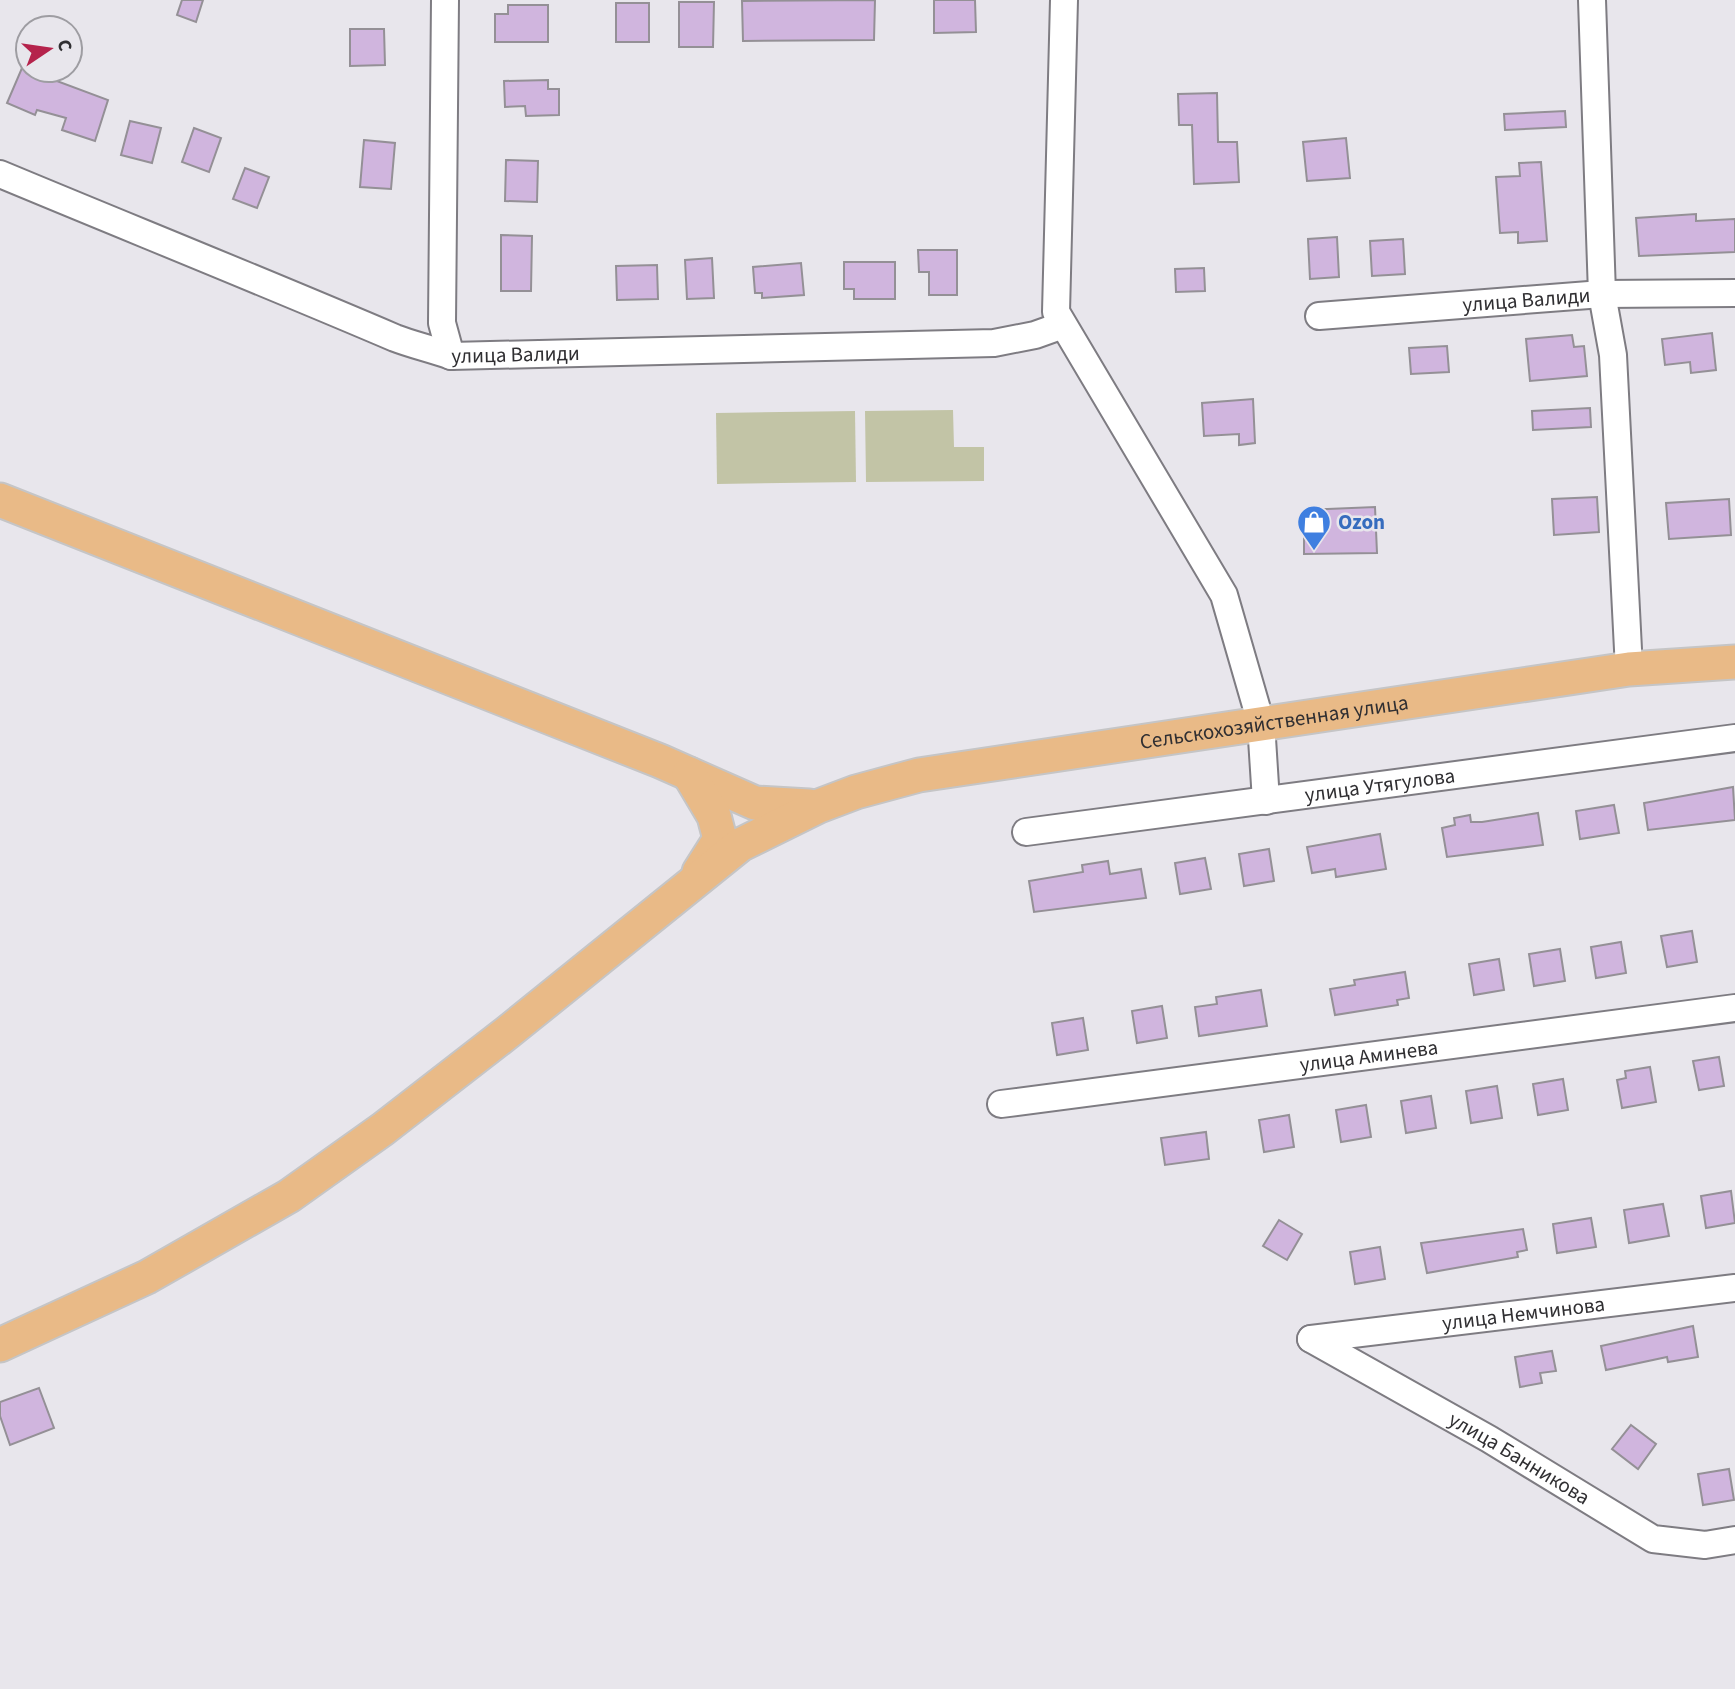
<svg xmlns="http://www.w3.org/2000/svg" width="1735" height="1689" font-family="'Source Sans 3',sans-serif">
<rect width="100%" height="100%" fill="#e8e6ec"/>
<!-- green -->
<g fill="#c2c4a6">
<polygon points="953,410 954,447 984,447 984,481 866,482 865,411"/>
<polygon points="855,411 856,482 717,484 716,413"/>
</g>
<!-- building -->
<g fill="#d0b5de" stroke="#949096" stroke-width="2">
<polygon points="182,0 203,0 196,22 177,15"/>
<polygon points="875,0 874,40 743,41 742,1"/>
<polygon points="934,0 975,0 976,32 934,33"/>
<polygon points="679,2 714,2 713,47 679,47"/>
<rect x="616" y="3" width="33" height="39"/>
<polygon points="508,5 548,5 548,42 495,42 495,14 508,14"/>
<polygon points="350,29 384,29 385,65 350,66"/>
<polygon points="22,68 108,100 95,141 62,130 66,118 37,110 35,115 7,103"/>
<polygon points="548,80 548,89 559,89 559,115 526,116 525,106 505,107 504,81"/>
<polygon points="1217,93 1218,142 1237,142 1239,182 1194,184 1192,125 1179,125 1178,94"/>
<polygon points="1565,111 1566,127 1505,130 1504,114"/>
<polygon points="130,121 161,128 152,163 121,155"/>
<polygon points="194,128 221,138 209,172 182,162"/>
<polygon points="1346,138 1350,178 1307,181 1303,142"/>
<polygon points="364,140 395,143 391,189 360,187"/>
<polygon points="506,160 538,161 537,202 505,201"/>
<polygon points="1541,162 1547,241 1518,243 1518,232 1500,233 1496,177 1520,176 1519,163"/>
<polygon points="245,168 269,177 257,208 233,199"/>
<polygon points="1696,214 1696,221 1735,219 1735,252 1639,256 1636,218"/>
<polygon points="501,235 532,236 531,291 501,291"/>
<polygon points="1337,237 1339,277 1310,279 1308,239"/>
<polygon points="1403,239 1405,274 1372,276 1370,241"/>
<polygon points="918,250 957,250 957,295 929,295 929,272 919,272"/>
<polygon points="712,258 714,298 687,299 685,260"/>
<polygon points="844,262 895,262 895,299 854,299 854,289 844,289"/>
<polygon points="801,263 804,295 762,298 762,293 755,293 753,267"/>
<polygon points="657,265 658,299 617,300 616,266"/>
<polygon points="1204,268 1205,291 1176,292 1175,269"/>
<polygon points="1712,333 1716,370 1691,373 1690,362 1665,365 1662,339"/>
<polygon points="1572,335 1574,347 1584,346 1587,376 1530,381 1526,339"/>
<polygon points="1447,346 1449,372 1411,374 1409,348"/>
<polygon points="1253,399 1255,443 1239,445 1239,434 1204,436 1202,403"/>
<polygon points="1590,408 1591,427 1533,430 1532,411"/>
<polygon points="1597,497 1599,532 1554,535 1552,499"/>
<polygon points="1729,499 1731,535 1669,539 1666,503"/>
<polygon points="1375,507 1377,553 1304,554 1304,510"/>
<polygon points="1733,787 1735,820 1648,830 1644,803"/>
<polygon points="1614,805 1619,833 1580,839 1576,811"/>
<polygon points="1538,813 1543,845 1447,857 1442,828 1455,825 1454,818 1470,815 1471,822 1482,822"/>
<polygon points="1380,834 1386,869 1336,877 1335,869 1312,873 1307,847"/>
<polygon points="1269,849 1274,881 1244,886 1239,854"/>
<polygon points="1205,858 1211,889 1180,894 1175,863"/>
<polygon points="1108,861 1110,874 1141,869 1146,898 1034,912 1029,881 1083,872 1082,865"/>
<polygon points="1692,931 1697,962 1667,967 1661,936"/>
<polygon points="1621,942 1626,973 1596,978 1591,947"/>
<polygon points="1560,949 1565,981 1534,986 1529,954"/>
<polygon points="1499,959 1504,990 1474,995 1469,964"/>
<polygon points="1405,972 1409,998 1397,1000 1398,1005 1335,1015 1330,989 1355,985 1354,980"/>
<polygon points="1261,990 1267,1026 1199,1036 1195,1007 1217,1004 1216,997"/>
<polygon points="1162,1006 1167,1038 1137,1043 1132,1011"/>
<polygon points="1083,1018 1088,1050 1057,1055 1052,1023"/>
<polygon points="1719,1057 1724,1086 1699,1090 1693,1061"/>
<polygon points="1650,1067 1656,1102 1622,1108 1617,1080 1626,1078 1625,1071"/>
<polygon points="1563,1079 1568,1110 1538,1115 1533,1084"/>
<polygon points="1497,1086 1502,1118 1471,1123 1466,1091"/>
<polygon points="1431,1096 1436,1128 1406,1133 1401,1101"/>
<polygon points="1366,1105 1371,1137 1341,1142 1336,1110"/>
<polygon points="1289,1115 1294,1147 1264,1152 1259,1120"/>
<polygon points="1206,1132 1209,1159 1165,1165 1161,1138"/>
<polygon points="1731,1191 1735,1223 1706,1228 1701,1196"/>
<polygon points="1663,1204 1669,1236 1629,1243 1624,1210"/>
<polygon points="1591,1218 1596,1247 1557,1253 1553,1224"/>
<polygon points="1279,1220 1302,1234 1287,1260 1263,1246"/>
<polygon points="1523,1229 1527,1250 1517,1252 1518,1257 1427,1273 1421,1243"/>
<polygon points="1380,1247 1385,1279 1355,1284 1350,1252"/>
<polygon points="1693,1326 1698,1357 1668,1362 1667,1357 1606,1370 1601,1346"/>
<polygon points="1552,1351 1556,1371 1540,1373 1542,1383 1520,1387 1515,1357"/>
<polygon points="39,1388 54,1428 10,1445 0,1416 0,1402"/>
<polygon points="1631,1425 1656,1444 1638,1469 1612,1449"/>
<polygon points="1729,1469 1734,1500 1703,1505 1698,1474"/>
</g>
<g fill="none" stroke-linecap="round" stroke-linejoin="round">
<!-- minor casing -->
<g stroke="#7e7c82" stroke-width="30">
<g id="minor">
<polyline points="445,0 442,323 451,356"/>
<polyline points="1064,0 1056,312 1224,595 1261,723 1266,801"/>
<polyline points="1592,0 1602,294 1613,355 1629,669"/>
<path id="s1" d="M0,174C132,229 264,282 395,338C413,345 432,349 451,356L994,343L1035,335L1063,325"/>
<path id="s2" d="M1319,316L1602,294L1735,293"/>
<path id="s3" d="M1026,832L1735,738"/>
<path id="s4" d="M1001,1104L1735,1008"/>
<path id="s5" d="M1311,1339L1489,1439L1653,1539L1705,1545L1735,1540"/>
<path id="s6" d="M1311,1339L1735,1288"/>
</g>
</g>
<!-- major casing -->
<g stroke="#c5c5c6" stroke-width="37">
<g id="major">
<polyline points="0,500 660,761 755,803 809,806"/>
<polyline points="689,774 714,816 720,839 699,872"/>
<path id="s7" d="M0,1345L147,1277L289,1196L383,1129L508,1032L740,845L819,806L856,792L919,775L1629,669L1735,662"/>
</g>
</g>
<!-- minor -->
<use href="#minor" stroke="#fff" stroke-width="26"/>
<!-- major -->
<use href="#major" stroke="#e9ba87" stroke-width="33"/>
</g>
<!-- icons -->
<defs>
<g id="shop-pin" transform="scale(1.75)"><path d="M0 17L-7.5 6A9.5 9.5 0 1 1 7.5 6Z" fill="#3f7fe0" stroke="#e8e6ec"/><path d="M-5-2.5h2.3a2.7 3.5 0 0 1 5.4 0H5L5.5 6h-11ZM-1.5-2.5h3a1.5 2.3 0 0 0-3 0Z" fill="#fff"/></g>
</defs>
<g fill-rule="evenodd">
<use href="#shop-pin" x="1314" y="522"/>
</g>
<g text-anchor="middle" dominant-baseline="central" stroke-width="5" stroke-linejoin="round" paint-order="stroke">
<!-- street labels -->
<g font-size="21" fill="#302f32" stroke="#e8e6ec">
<text stroke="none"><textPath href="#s2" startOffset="208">улица Валиди</textPath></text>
<text stroke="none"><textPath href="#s1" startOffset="551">улица Валиди</textPath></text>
<text stroke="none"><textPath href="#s7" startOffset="1449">Сельскохозяйственная улица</textPath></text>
<text stroke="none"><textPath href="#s3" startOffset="357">улица Утягулова</textPath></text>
<text stroke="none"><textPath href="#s4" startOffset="371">улица Аминева</textPath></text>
<text stroke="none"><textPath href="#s6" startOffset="214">улица Немчинова</textPath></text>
<text stroke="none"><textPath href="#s5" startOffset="240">улица Банникова</textPath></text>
</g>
<!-- shop labels -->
<g font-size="21" font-weight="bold" fill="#366cbe" stroke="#e8e6ec" text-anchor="start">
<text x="1338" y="522">Ozon</text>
</g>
</g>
<!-- north arrow -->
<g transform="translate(49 49) rotate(77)"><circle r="33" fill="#e8e6ec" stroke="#9e9da2" stroke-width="2"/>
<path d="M0-5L12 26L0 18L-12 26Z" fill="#b5234c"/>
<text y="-10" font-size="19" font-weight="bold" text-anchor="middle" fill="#302f32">С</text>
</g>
</svg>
